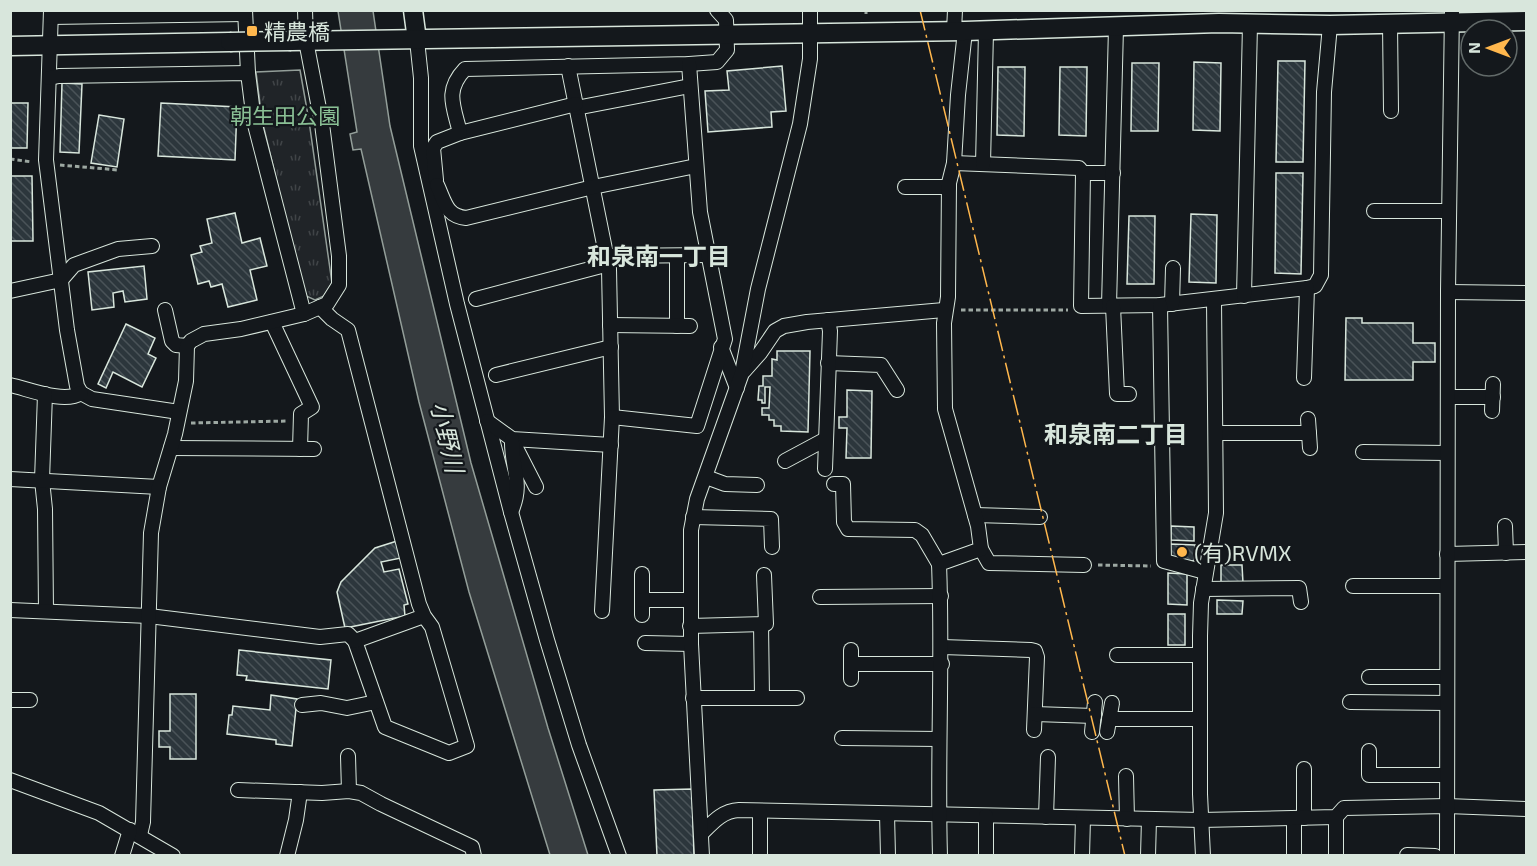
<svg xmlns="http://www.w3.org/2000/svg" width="1537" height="866" font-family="'Exo 2','Noto Sans JP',sans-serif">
<defs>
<pattern id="grass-tufts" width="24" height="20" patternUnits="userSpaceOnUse" patternTransform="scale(1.5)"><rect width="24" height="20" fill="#202428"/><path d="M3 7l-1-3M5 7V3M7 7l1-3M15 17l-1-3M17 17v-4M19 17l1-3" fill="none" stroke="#404447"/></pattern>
<pattern id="building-back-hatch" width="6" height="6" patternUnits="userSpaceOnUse" patternTransform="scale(1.5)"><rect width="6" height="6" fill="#2c363c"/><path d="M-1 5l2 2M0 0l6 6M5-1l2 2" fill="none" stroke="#4a5358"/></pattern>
</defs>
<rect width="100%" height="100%" fill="#14181c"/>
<!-- grass -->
<polygon fill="url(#grass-tufts)" stroke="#939e99" stroke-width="1.5" points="300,70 309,121 332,283 324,296 315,300 304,295 262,120 256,72"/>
<!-- water -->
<polygon fill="#363b3e" stroke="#939e99" stroke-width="1.5" points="338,11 373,11 390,126 471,463 548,728 588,855 550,855 469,592 419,402 361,149 353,150 350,134 357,132"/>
<!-- building -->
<g fill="url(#building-back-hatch)" stroke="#d8e6dc" stroke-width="1.5">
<polygon points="1278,61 1305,61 1303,162 1276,162"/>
<polygon points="1194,62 1221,63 1220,131 1193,130"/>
<polygon points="1132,63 1159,63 1158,131 1131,131"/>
<polygon points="782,66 786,111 771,112 772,127 708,132 705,91 729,90 727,71"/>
<polygon points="998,67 1025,67 1024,136 997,135"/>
<polygon points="1060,67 1087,67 1086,136 1059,135"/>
<polygon points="62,83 82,84 79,153 60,152"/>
<polygon points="10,99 11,103 28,103 27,148 10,148"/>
<polygon points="161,103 237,107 235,160 158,156"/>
<polygon points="99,115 124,119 117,167 91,163"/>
<polygon points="1276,173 1303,173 1301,274 1275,273"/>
<polygon points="10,176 32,176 33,241 10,241"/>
<polygon points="235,213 242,243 260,238 267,266 250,270 257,300 228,307 222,284 211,287 209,281 198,284 191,255 202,252 200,246 212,243 207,219"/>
<polygon points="1191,214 1217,215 1216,283 1189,282"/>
<polygon points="1129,216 1155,216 1154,284 1127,284"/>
<polygon points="144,266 147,299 125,302 123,291 113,293 114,307 92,310 88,272"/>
<polygon points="1346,318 1362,318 1362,323 1413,323 1413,343 1435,343 1435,362 1413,362 1413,380 1345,380"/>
<polygon points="126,324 155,338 148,354 156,358 142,387 113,372 106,388 98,384"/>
<polygon points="777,351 810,351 808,432 781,431 781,426 774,426 774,420 769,420 769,415 762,415 762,408 769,408 770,387 765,387 765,403 762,403 762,400 758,400 759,386 763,386 763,376 772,376 772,359 777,360"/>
<polygon points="847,390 872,391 871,458 846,458 847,428 839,428 839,417 847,417"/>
<polygon points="1171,526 1194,527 1194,541 1171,540"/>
<polygon points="397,541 401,558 381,562 384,572 399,569 408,604 404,605 405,616 345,628 337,592 341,582 375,548"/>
<polygon points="1170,544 1195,545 1194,561 1170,560"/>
<polygon points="1221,565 1242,565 1243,583 1221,583"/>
<polygon points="1168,573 1187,574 1187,605 1168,604"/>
<polygon points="1217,600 1243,601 1242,614 1217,614"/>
<rect x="1168" y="614" width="17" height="31"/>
<polygon points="239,650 331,660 328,689 246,680 247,676 237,675"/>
<polygon points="170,694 196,694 196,759 170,759 170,747 159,747 159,731 170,731"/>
<polygon points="271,695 297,699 292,746 276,744 276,740 227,734 229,715 232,715 233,706 270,710"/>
<polygon points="692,789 694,856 657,856 654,790"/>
</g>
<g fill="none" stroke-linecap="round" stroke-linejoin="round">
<!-- minor casing -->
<g stroke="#d8e6dc" stroke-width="16">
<g id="minor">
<polyline points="51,10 46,160 67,330 77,386 81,393 92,399 179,412"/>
<polyline points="245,10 248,73"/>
<polyline points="51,17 244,14"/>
<polyline points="1390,24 1391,111"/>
<polyline points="954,31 955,10"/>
<polyline points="417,40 421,78 421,146 457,304 511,512 547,640 579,745 619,856"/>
<polyline points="568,66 609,269 612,417 602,611"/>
<polyline points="49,78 59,76 248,73 254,121 304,314"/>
<polyline points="576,108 690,86"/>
<polyline points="460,133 576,104"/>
<polyline points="954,163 1079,168 1083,173 1081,306 1160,305 1307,288 1315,286 1321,275 1324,92 1330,25"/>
<polyline points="983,164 986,31"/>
<polyline points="1083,173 1113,173"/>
<path d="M436,180L433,148L437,142L460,133C454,107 444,91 465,69L689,64L717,62L727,50L726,20L717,10"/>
<path d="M437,185C445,202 446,216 466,218L593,187L696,166"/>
<polyline points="905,187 949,187"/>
<polyline points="1374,211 1449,211"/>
<polyline points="607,256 708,255"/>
<polyline points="677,256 677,326"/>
<polyline points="10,291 61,280 74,265 118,249 152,246"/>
<polyline points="1448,292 1526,293"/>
<polyline points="1244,296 1250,24"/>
<polyline points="476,299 609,264"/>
<polyline points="1172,304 1173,268"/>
<polyline points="1160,305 1164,561 1205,572"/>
<polyline points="1109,306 1116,27"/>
<polyline points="1113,306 1117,394 1129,394"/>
<polyline points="320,307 332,319 348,330 419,604 424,616 432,627 467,746 449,753 385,727 355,641 424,616"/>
<polyline points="165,310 172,341 176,345 187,346"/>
<polyline points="272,322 312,407 301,414 300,449"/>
<polyline points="610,325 690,326"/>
<polyline points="721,347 737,388"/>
<polyline points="828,363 881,365 897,390"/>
<polyline points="744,371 760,353 775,331 784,326 807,322 944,310"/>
<polyline points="496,375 611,347"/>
<polyline points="1304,378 1307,288"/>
<path d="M10,385C29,389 64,404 81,393"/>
<polyline points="45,394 42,480 45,509 46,611"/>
<polyline points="1448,397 1493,397"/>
<polyline points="1492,411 1493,384"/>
<polyline points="612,417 697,426 725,339 700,212 689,64"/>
<polyline points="1308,419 1310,448"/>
<polyline points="487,421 512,439 611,445"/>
<polyline points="1216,433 1309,433"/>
<polyline points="515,446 536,487"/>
<polyline points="171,448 314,449"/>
<polyline points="1363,452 1447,453"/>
<polyline points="785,461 826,439"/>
<polyline points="825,469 830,331 828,320"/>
<polyline points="706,477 725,484 757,485"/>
<polyline points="10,479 159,487"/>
<polyline points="834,484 843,484 844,522 848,529 915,530 922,535 939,564"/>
<path d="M511,512C524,482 511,468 512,439"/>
<polyline points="975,515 1040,517"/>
<polyline points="693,517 771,519 772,547"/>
<polyline points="1505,526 1506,553"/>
<polyline points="981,549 989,563 1084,565"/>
<polyline points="1447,554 1526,552"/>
<polyline points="642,574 642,615"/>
<polyline points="1353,586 1447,586"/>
<polyline points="1203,589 1299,588 1301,602"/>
<polyline points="820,597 941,596"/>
<polyline points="642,600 690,600"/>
<polyline points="10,610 149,616 320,637 348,634 355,641"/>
<polyline points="761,624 762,697"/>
<polyline points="690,626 766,624 764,575"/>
<polyline points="645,643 691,644"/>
<polyline points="942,647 1031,650 1035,651 1037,657 1034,730"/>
<polyline points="851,650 851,679"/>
<polyline points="1117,655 1200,655"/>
<polyline points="851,664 942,664"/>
<polyline points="1369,677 1447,677"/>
<polyline points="693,698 797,698"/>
<polyline points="10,700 30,700"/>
<polyline points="1350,702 1447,703"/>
<polyline points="302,705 321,703 347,708 376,702"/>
<polyline points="1035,714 1094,716"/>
<polyline points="1109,719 1200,719"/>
<polyline points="1092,732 1095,702"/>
<polyline points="1107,732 1112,703"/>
<polyline points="842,738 939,739"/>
<polyline points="1369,751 1369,775 1447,775"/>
<polyline points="348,756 349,791"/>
<polyline points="1126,776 1127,819"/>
<polyline points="10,780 99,813 173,856"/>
<polyline points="238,790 322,793 349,791 361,793 381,804 472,847 474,856"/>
<polyline points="887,814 888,856"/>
<polyline points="1046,817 1048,757"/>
<polyline points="1294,818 1294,856"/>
<polyline points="1304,818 1304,769"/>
<path d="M701,834C713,822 722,811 739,810L1201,820L1336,817L1344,808L1447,806L1526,809"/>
<polyline points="140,835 143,822 151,533 159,487 175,434 186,381 187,346 191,341 204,334 241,329 304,314 327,304 339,285 339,256 322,124 306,41 305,10"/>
<polyline points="1407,855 1435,856"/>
<polyline points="122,856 130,830"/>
<polyline points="287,856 296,820 300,792"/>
<polyline points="702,856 691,644 691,530 697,499 742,373 758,289 800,124 810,59 810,10"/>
<polyline points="760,856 760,811"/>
<path d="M940,856C937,758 943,661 939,564L981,549L978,526L945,409L944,323L948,297L949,183L954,163L958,95L965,31"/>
<polyline points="986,856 986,816"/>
<polyline points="1082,856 1083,818"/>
<polyline points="1148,856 1149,819"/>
<polyline points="1203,856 1200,794 1200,636 1201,603 1216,513 1214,300"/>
<polyline points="1336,856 1336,817"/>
<polyline points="1447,856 1448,292 1452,10"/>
</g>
</g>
<!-- tertiary casing -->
<g stroke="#d8e6dc" stroke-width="21">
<g id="tertiary">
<polyline points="413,10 417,40"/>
<polyline points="291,41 965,31 1219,23 1330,25 1526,21"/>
<polyline points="10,46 230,42"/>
</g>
</g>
<!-- path -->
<g stroke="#9da8a2" stroke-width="3" stroke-dasharray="4.5 3" stroke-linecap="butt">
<polyline points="866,10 866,14"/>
<polyline points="10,159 32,162"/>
<polyline points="60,165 118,170"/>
<polyline points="961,310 1068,310"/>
<polyline points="191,423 287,421"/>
<polyline points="1098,565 1151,566"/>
</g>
<!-- minor -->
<use href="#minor" stroke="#14181c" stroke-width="14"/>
<!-- tertiary -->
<use href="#tertiary" stroke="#14181c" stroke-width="18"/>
<!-- tertiary-bridge casing -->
<g stroke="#d8e6dc" stroke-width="21" stroke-linecap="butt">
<polyline id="tertiary-bridge" points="230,42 291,41"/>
</g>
<!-- tertiary-bridge -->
<use href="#tertiary-bridge" stroke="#14181c" stroke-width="18"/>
<!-- power -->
<polyline stroke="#ffb74d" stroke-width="1.5" stroke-dasharray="21 4.5 3 4.5" stroke-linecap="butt" points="920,10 1125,856"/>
</g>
<!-- markers -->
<g fill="#ffb74d" stroke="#14181c" stroke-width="2">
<rect x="246" y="25" width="12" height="12" rx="3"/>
<circle cx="1182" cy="552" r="6"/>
</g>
<g text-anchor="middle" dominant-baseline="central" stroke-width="4.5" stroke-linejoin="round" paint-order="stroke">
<!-- poi labels -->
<g font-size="22" fill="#d8e6dc" stroke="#14181c" text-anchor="start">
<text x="264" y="31">精農橋</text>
<text x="1194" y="552">(有)RVMX</text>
</g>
<!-- park labels -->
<g font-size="22" fill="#8ac095" stroke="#14181c">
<text x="285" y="115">朝生田公園</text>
</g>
<!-- neighbourhood labels -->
<g font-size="24" font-weight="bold" fill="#d8e6dc" stroke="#14181c">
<text x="659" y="255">和泉南一丁目</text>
<text x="1116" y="433">和泉南二丁目</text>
</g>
<!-- water labels -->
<g font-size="24" font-style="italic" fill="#d8e6dc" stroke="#14181c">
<text transform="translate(448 437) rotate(77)">小野川</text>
</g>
</g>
<!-- border -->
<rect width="1537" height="866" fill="none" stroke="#d8e6dc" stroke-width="24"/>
<!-- north arrow -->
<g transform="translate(1489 48) rotate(270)"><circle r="28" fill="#14181c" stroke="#626a69" stroke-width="1.5"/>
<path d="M0-4.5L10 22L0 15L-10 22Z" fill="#ffb74d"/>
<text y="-9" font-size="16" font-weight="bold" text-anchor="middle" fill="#d8e6dc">N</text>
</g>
</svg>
